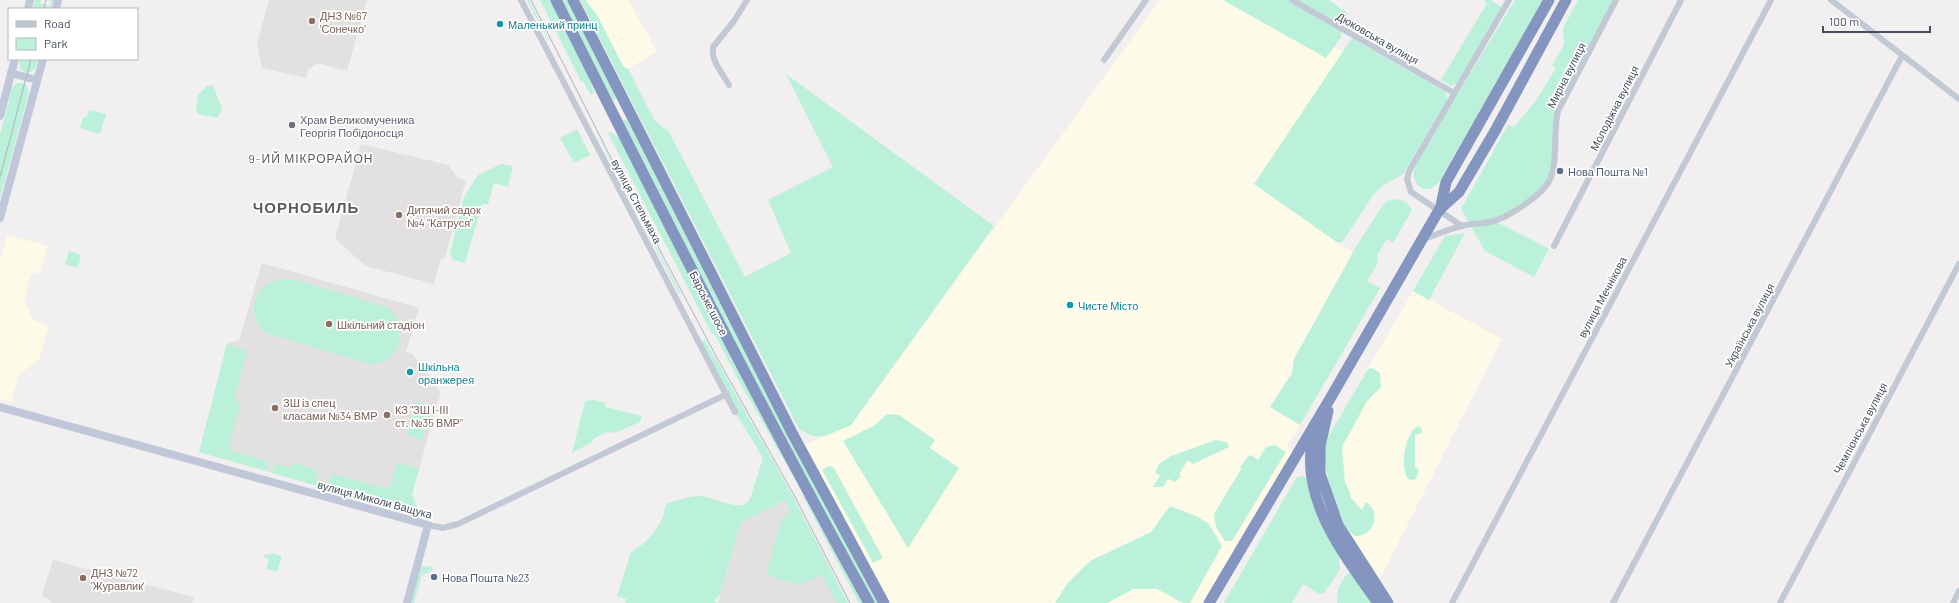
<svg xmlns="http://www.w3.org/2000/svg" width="1959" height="603" font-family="Barlow,sans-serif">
<rect width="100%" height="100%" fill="#f1efef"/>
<!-- commercial -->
<g fill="#fdfbe7">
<polygon points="585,0 628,0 657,51 628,69 623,66 596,13"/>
<polygon points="1160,0 1251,0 1343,52 1254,184 1353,253 1294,359 1292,373 1270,407 1300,425 1287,446 1297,454 1209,603 886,603 799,447 851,425"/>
<polygon points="7,235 48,246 40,274 32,272 24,299 32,318 36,321 49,325 39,360 19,374 11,402 0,400 0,260"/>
<polygon points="1413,291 1502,339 1380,579 1346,528 1340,514 1328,474 1326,440"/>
</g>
<!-- education -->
<g fill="#e2e0e1">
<polygon points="269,0 367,0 347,71 317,63 308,70 306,78 262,68 257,43"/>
<polygon points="361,144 448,165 458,178 466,180 445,258 440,260 434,284 366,266 335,239"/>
<polygon points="262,263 419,308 406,352 413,354 439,389 440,394 408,508 368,497 353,496 199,452 227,344 239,340"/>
<polygon points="785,500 837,603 718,603 741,523"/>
<polygon points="53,560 194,597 192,603 53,603 42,595"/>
</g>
<!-- green -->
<g fill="#bbf1da">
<polygon points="35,0 41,0 40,3 50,6 51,0 54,0 51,9 33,9"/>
<polygon points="527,0 529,0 549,40 548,40"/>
<polygon points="540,0 550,0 588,75 594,93 591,95 583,81 581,81"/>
<polygon points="561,0 567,0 616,97 615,100 611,99"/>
<path d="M580,0H585L596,13L623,66L628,69L655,121L669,132L745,277L791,253L768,200L833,167L786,74L994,226L851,425C829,434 820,443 799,429Z"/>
<polygon points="1223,0 1329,0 1348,14 1342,22 1341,37 1326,58"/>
<polygon points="1484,0 1491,0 1504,9 1460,82 1451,86 1441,80 1487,3"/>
<path d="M1515,0H1544L1440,180L1435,186L1429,189C1414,190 1411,174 1416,162Z"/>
<polygon points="1578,0 1616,0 1558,111 1553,170 1542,190 1495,221 1549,249 1534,277 1485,251 1461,209 1508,125 1514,127 1537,99 1556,68 1552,66 1564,44 1563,28"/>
<polygon points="1352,38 1444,91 1447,96 1447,101 1403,174 1382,186 1373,195 1343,241 1338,243 1254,184"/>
<path d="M20,59H38L35,69L29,73C21,72 18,67 20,59Z"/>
<polygon points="17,83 23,83 26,85 29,92 0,199 0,135 12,88"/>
<polygon points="213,85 222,109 218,118 198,114 196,110 198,95 207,86"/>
<polygon points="89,110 106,114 100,134 80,128 83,118 87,116"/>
<polygon points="623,120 627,120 878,603 872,603 808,485 622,123"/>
<polygon points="577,129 590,155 574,163 560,138"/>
<polygon points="611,132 620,139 798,485 739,381 714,333 712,334 608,133"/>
<polygon points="597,134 681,294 679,294 597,135"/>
<polygon points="501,164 513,166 508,187 494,183 488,204 482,204 465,263 453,260 450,253 464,197 478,175"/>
<polygon points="1398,199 1407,203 1412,210 1393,243 1387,239 1377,255 1378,263 1367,281 1380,288 1300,425 1270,407 1292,373 1294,359 1357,245 1383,205 1387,201"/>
<polygon points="1465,233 1429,300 1413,291 1445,236"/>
<polygon points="69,251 81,255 78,268 65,264"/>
<path d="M281,279L296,280L387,307C411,324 400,366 369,364L266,333C244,315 253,284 281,279Z"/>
<path d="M705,340L793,496L848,603H837L822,575L797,585L768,575L766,573L782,518L791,512L785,500L741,523L720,595L714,601L718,603H625L626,599L617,596L631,552C645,544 655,533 663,517C665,512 663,507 668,503C677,500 688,497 698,496C713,495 741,515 750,499L763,458L735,412L700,343Z"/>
<polygon points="227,344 248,351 234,396 240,405 230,444 232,451 267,461 267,471 199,452"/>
<path d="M1372,368L1380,373L1381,387L1367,401L1342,447L1345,483L1350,492L1351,498L1362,510L1366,502C1382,513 1374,536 1355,536C1338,527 1325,471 1324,452C1324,448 1326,444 1326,440L1368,369Z"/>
<polygon points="594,400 606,403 605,407 642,416 640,422 615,433 608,432 594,438 592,442 572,453 585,401"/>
<polygon points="416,401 431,405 422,440 407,435"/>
<polygon points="887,414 899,415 935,440 930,448 959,468 908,548 843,441 875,425"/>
<path d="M1418,426L1422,428V433L1415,435V467L1419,470L1416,479L1410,480C1398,473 1405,431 1418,426Z"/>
<polygon points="1216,440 1227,442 1229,447 1193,464 1188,460 1179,474 1181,476 1175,482 1168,479 1163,487 1153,487 1160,476 1155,472 1159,464 1171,456"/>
<polygon points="1275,445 1286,452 1232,541 1225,541 1216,527 1214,514 1241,469 1240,467 1248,456 1251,455 1258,460 1266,447"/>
<polygon points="397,462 419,469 412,495 420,513 368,497 353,496 272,473 276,464 289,467 295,463 315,469 319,483 326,486 333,474 389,489"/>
<polygon points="829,466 834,468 883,558 873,563 822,470"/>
<path d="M1302,476L1308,478C1317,500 1340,547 1340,568C1340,572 1327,588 1324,593L1320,594L1303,584L1292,603H1224L1296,478Z"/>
<polygon points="802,495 803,495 863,603 859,603"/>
<polygon points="1170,506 1196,516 1209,524 1222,546 1190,603 1183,603 1157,589 1132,589 1130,591 1107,603 1055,603 1067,584 1090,561 1151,532"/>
<polygon points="271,553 282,556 277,572 266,569 269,559 264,557 265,554 270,555"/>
<polygon points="420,566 433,567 432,571 422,575 414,603 407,603"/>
<path d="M1351,572L1375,603H1337C1336,592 1341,577 1351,572Z"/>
</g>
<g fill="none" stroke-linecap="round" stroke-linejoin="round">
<!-- street -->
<g stroke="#c2c8d4" stroke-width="6">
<polyline points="521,0 735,412"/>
<polyline points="1292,0 1454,93"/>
<polyline points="1831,0 1959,99"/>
<polyline points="1104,60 1146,0"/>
<polyline points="729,85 716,64 713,55 713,47 734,21 747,0"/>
<polyline points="1462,226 1411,192 1407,179 1409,171 1509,0"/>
<path d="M1424,239C1436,235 1449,229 1461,226C1472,223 1483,224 1494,221C1510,216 1546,193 1551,177C1558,159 1553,131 1558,111L1616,0"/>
<polyline points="1554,246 1681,0"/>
<polyline points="428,525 443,528 458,524 727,394"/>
<polyline points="1452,603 1771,0"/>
<polyline points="1613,603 1902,56"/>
<polyline points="1780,603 1959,264"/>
<polyline points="1953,603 1959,591"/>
</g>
<!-- secondary -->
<g stroke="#c0c7d9" stroke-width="8">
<polyline points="28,9 30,0"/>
<polyline points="56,9 58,0"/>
<polyline points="11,73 37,80"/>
<polyline points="0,116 15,59"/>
<polyline points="0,218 43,59"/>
<polyline points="0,407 428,525 407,603"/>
</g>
<!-- highway -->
<g stroke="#8496c0" stroke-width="11">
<path d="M556,0C657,202 759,405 869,603"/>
<polyline points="573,0 791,431 884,603"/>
<polyline points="1440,210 1446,182 1549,0"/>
<path d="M1314,431C1297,497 1343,553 1378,603"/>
<polyline points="1311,460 1318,468 1338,525 1388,603"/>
<polyline points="1320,472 1320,446 1328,411"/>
<polyline points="1209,603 1331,397 1439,210 1459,192 1495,131 1566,0"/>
</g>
<!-- tram -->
<g stroke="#b1b2ba" stroke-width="1">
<polyline points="531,0 611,158 716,356 794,495 850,603"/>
<polyline points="44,9 46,0"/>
<polyline points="0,177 31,59"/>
</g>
</g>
<!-- markers -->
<g fill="#8d6e63" stroke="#fff" stroke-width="1.5">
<circle cx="312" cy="21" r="4"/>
<circle cx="399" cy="215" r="4"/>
<circle cx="329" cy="324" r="4"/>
<circle cx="275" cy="408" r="4"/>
<circle cx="387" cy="415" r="4"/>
<circle cx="83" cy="578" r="4"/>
</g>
<g fill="#0f9aa8" stroke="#fff" stroke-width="1.5">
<circle cx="500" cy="24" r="4"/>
<circle cx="1070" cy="305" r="4"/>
<circle cx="410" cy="372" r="4"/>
</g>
<circle fill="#6b7280" stroke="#fff" stroke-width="1.5" cx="292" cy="125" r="4"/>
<g fill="#5c6f8a" stroke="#fff" stroke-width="1.5">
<circle cx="1560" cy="171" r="4"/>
<circle cx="434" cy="577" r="4"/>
</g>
<g text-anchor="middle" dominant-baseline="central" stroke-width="3.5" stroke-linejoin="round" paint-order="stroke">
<!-- education labels -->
<g font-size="11" fill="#785e54" stroke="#fff" text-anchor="start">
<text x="320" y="15">ДНЗ №67<tspan x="320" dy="13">'Сонечко'</tspan></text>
<text x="407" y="209">Дитячий садок<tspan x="407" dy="13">№4 "Катруся"</tspan></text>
<text x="337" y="324">Шкільний стадіон</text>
<text x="283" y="402">ЗШ із спец<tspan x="283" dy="13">класами №34 ВМР</tspan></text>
<text x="395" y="409">КЗ "ЗШ І-ІІІ<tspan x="395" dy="13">ст. №35 ВМР"</tspan></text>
<text x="91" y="572">ДНЗ №72<tspan x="91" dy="13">'Журавлик'</tspan></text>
</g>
<!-- culture labels -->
<g font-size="11" fill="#0d838f" stroke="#fff" text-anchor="start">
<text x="508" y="24">Маленький принц</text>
<text x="1078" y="305">Чисте Місто</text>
<text x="418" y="366">Шкільна<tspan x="418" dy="13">оранжерея</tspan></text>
</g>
<!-- street labels -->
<g font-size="11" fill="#464e5d" stroke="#fff">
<text transform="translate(1378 38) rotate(30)">Дюковська вулиця</text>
<text transform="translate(1566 75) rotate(-63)">Мирна вулиця</text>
<text transform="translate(1614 108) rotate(-63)">Молодіжна вулиця</text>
<text transform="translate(637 201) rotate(62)">вулиця Стельмаха</text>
<text transform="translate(1602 297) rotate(-62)">вулиця Мечнікова</text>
<text transform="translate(709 303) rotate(63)">Барське шосе</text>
<text transform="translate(1749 325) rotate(-62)">Українська вулиця</text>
<text transform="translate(1860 428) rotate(-62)">Чемпіонська вулиця</text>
<text transform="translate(375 499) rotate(15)">вулиця Миколи Ващука</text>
</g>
<!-- worship labels -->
<g font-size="11" fill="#5b616d" stroke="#fff" text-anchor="start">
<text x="300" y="119">Храм Великомученика<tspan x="300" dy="13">Георгія Побідоносця</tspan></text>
</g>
<!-- service labels -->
<g font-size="11" fill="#4e5e75" stroke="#fff" text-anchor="start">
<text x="1568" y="171">Нова Пошта №1</text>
<text x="442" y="577">Нова Пошта №23</text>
</g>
<!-- neighbourhood labels -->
<g font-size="12" letter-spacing="1" fill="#5b5d64" stroke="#fff">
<text x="311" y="158">9-ИЙ МІКРОРАЙОН</text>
</g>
<!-- district labels -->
<g font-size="15" font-weight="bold" letter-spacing="1" fill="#5b5d64" stroke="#fff">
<text x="306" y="207">ЧОРНОБИЛЬ</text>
</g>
</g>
<!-- legend -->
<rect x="8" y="8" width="130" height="52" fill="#ffffff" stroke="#b5b8be"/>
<rect x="16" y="21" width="20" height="6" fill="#c0c7d9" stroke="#b5b8be"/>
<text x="44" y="28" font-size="12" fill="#464e5d">Road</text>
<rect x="16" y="38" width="20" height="12" fill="#bbf1da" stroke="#b5b8be"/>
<text x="44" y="48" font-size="12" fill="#464e5d">Park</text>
<!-- scale -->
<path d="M1823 26v6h107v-6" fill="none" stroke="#464e5d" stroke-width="2"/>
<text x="1829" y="26" font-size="12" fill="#464e5d" stroke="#ffffff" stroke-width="3" paint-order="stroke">100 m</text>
</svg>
